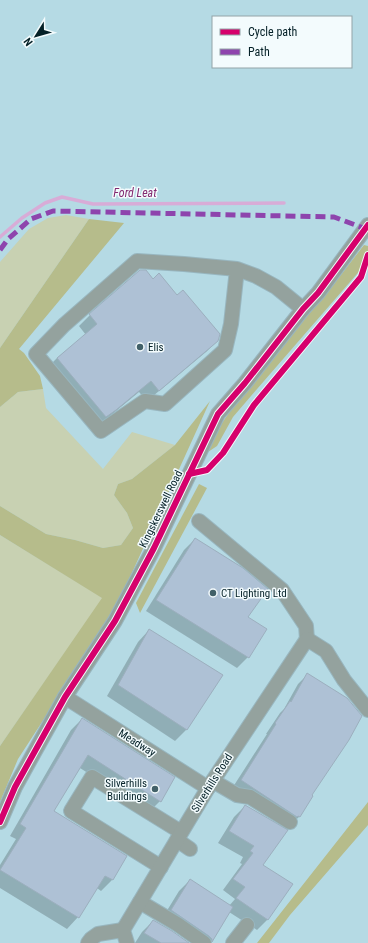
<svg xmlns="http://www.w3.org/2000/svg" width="368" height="943" font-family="'Roboto Condensed',sans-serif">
<rect width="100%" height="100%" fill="#b5dae4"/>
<!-- green -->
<g fill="#c8d1b2">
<polygon points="66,215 89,219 0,348 0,262 29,229 48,218"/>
<polygon points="43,389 46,408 103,469 132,432 175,445 132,479 118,484 114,495 127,513 133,528 121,545 103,548 75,540 46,534 0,506 0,407 18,392"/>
<polygon points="0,535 103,598 0,746"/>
</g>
<!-- forest -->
<g fill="#b6bc8b">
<polygon points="89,219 124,223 19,349 24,353 40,376 43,389 18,392 0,407 0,348"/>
<polygon points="364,245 368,246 368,269 363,267 251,396 233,417 217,446 208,452 222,423 243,392 330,289"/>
<polygon points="210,401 116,608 18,759 0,802 0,746 102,598 0,535 0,506 46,534 75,540 103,548 121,545 133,528 127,513 114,495 118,484 132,479 175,445"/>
<polygon points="199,484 207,488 140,613 136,603"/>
<polygon points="368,802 368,825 290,915 269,943 257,943"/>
</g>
<!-- shadow -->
<g fill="#0003">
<polygon points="140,271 177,296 218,340 206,352 147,401 139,392 104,421 95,428 46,369 57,358 86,335 79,326 90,315"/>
<polygon points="195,539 247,617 248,657 237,668 146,611 184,550"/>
<polygon points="149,630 222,675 186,730 175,741 107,696 138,642"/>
<polygon points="307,675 310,795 312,796 299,817 289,826 231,790 267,734 266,734 280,713 284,709 298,684"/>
<polygon points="82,719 160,801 149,812 80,768 53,812 126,857 112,880 101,891 97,888 78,917 67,929 0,888 0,865 16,839 10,836 71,730"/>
<polygon points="245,806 262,865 268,919 257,930 229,912 210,943 192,943 160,922 179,891 190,880 229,906 235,899 223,890 242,864 240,863 243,857 218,843 234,817"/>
<polygon points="153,921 188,943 135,943 142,932"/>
</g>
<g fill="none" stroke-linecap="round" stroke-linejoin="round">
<!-- stream -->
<polyline stroke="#d8acd7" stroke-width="3.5" points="0,237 22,218 45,203 62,197 93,204 284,203"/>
</g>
<!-- building -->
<g fill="#aec1d5" stroke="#9cafbe">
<polygon points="140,270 146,270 153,279 159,273 177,295 183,290 220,334 218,341 159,391 151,381 116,410 106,417 57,358 97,324 89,314"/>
<polygon points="195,538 243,568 268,589 248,617 267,629 249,658 156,600"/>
<polygon points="149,629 223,675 187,730 118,685"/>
<polygon points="307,673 347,698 362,716 349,740 312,795 313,796 300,817 298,816 297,817 294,815 241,780 276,724 275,723 290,701 291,702"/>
<polygon points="82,718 175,777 161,802 88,755 54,811 127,856 113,880 105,876 79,918 0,870 26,828 20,824"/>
<polygon points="245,805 288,830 263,865 293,884 268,920 236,898 245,887 233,879 253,853 250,851 254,846 229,831"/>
<polygon points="190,879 233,907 212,942 212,939 209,936 171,910"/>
<polygon points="153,920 172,931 189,943 161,943 144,933"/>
</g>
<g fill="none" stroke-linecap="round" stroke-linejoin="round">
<!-- minor casing -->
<g stroke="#98b6bf" stroke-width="16">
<g id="minor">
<polyline points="237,269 231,324 225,350 165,404 145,401 101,431 36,354 64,325 137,261 184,264 237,269 256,276 276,287 303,309"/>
<polyline points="199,521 282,590 306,626 307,639"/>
<polyline points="65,697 208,788"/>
<polyline points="213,781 237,795 250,797 290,822"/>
<polyline points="0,822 15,787 65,697 115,621 154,548 218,414 245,383 303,309 318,293 368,225"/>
<polyline points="177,840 190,849"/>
<polyline points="161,867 71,811 92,777 181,832"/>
<polyline points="140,902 177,924 204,943"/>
<polyline points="88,943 91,939 98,934 123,930"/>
<polyline points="127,943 123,930 208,788 307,639 326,651 344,680 368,710"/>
<polyline points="233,943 247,925"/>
</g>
</g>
<!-- minor -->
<use href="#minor" stroke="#94a29e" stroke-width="14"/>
<!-- quiet -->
<polyline stroke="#8e44ad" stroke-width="5" stroke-dasharray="10 5" stroke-linecap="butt" points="0,250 8,239 31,219 53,211 334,217 366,229"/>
<!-- cycleway casing -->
<g stroke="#f3fbfd" stroke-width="8">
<g id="cycleway">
<polyline points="189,474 207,470 223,453 254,405 361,277 368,255"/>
<polyline points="0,822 15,787 65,697 115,621 154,548 218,414 245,383 303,309 318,293 368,225"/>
</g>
</g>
<!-- cycleway -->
<use href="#cycleway" stroke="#d6006c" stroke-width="6"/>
</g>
<!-- markers -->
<g fill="#426169" stroke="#f3fbfd" stroke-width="1.5">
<circle cx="140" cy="347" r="4"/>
<circle cx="213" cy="593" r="4"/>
<circle cx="155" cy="789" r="4"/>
</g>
<g text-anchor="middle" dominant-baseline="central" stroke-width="3" stroke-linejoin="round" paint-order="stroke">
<!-- poi labels -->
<g font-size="11" fill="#042027" stroke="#f3fbfd" text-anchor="start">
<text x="148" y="347">Elis</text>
<text x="221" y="593">CT Lighting Ltd</text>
<text x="147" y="783" text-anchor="end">Silverhills<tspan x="147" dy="13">Buildings</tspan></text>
</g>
<!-- street labels -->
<g font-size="11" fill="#042027" stroke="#f3fbfd">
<text transform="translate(161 509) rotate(-64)">Kingskerswell Road</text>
<text transform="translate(137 743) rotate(32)">Meadway</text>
<text transform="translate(212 783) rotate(-58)">Silverhills Road</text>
</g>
<!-- water labels -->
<g font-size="12" font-style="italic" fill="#822970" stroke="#f3fbfd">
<text x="135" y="193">Ford Leat</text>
</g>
</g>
<!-- legend -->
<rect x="212" y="16" width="140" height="52" fill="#f3fbfd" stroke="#93a3a7"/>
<rect x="220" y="29" width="20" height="6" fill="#d6006c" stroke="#93a3a7"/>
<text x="248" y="36" font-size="12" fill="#042027">Cycle path</text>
<rect x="220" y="49" width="20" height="6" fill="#8e44ad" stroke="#93a3a7"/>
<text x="248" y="56" font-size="12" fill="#042027">Path</text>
<!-- north arrow -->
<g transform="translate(36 36) rotate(233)" stroke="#f3fbfd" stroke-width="3" paint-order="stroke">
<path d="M0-3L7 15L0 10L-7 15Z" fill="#042027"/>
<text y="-6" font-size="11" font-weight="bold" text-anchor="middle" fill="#042027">N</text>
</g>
</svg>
